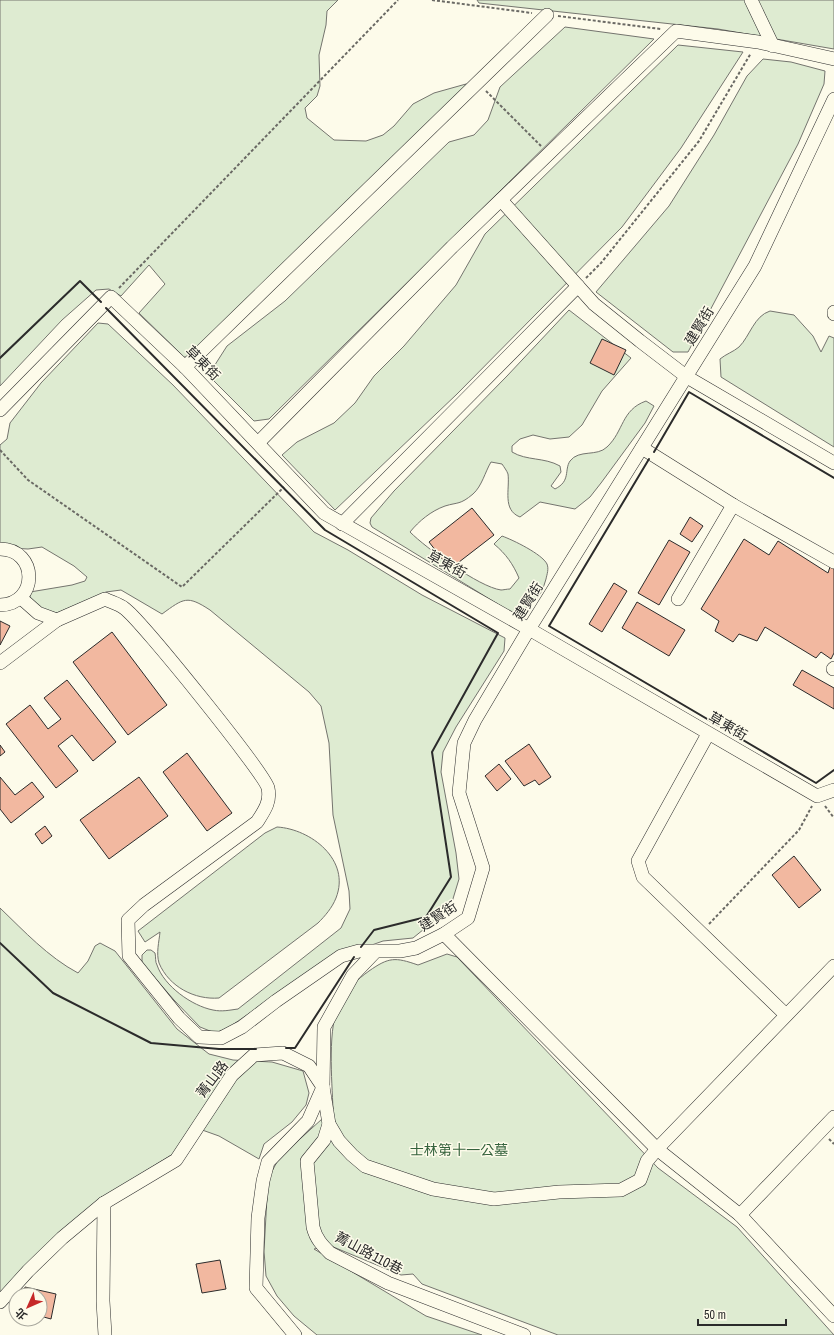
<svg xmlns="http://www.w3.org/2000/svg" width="834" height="1335" font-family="'Archivo Narrow','Noto Sans TC',sans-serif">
<rect width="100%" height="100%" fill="#fdfbea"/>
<!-- green -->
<g fill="#deebd1" stroke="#74746e">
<polygon points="0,0 338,0 327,11 326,25 319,55 320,86 317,96 305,108 307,118 334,140 366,141 383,135 394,126 413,104 434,93 466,84 470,86 190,357 184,357 139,313 165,284 149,265 121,296 109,289 96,290 62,320 0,386"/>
<polygon points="477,0 834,0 834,49 718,29 479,3"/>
<polygon points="565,27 654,39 269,419 254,421 214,381 211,371 227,346 285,301 449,142 474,135 488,120 500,87"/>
<polygon points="678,45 743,52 681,148 622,227 457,394 335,510 282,455 297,442 334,423 355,403 374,376 404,346 456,285 485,234"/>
<polygon points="763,59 791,62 825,71 824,84 798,144 688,352 673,352 596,292 669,206 714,135 747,76"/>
<path d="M569,310L631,358L602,391L582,425L569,437L550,439L533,435L520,439L512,446V452C527,461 544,457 560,466L561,472L551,486L555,489C571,481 564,470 570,461C579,449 597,457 607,447C624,431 621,410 646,401L654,406L645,423L601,483L590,497L575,509L540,502L520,517C502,510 510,489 508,474C507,471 504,467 502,464L491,462C485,472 482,486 473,494C460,505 458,502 445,506C431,511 419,521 410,532C426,548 479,587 501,590C503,590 507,589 510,589L519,578C513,564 506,554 494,544L502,536C513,540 542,554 547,564C549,569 547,574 546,579C541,598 532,606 514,614L372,527L370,523L371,518L394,491L507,376Z"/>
<path d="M770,311L794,315L813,336L821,352L829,336L834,338V447L721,377L720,359C726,354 733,352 739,347C750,336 754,316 770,311Z"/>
<path d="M98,323L108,324L173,385L314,532L348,550L422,595L505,638L504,651L456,727L443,752L441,772L456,853L459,879L452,902L440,916L413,938L383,941L324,962L228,1028L215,1033L200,1027L174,1000L142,963V955L147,950H151L155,953C156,957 155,962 157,965C164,986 192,1006 213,1010C222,1012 230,1010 238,1009L341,928L350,909L349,891L333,815L329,743L321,706L309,692L210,610C187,595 184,598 162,614L121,590L106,592L57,613L44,610L30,600V592L72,585L85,581L87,577L74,566L42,547L28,549L10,548L0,545V445L7,439L10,423L41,383Z"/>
<path d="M277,827C311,829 351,860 336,898C332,908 325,916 318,923L219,998C195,1000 169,987 159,963C156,953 159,942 160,932L145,942L138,931L265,833Z"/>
<path d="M0,908C24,931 48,957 78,973L88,961L95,946L100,943L115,951L177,1029L209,1054L233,1060L272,1062L303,1071L309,1093L306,1105L292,1122L264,1144L259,1159L219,1136L191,1126L173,1154L102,1198L0,1296Z"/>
<path d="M447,954L457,957L658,1168L737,1227L834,1335H558L422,1284L413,1274L401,1275L331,1246L314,1249L426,1316L482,1335H317L294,1316L277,1296L266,1276L264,1251L268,1179L279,1158L333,1109C332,1081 327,1026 340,1002C346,989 358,979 369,971C389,957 395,957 418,965Z"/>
</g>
<!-- building -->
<g fill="#f2b8a0" stroke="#2b2b2b">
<polygon points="602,339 626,350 614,375 590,363"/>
<polygon points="472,508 494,535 450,569 429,542"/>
<polygon points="690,517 703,526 692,542 680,534"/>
<polygon points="744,539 769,555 778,541 828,573 830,567 834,569 834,653 831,659 821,652 816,658 765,627 757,641 739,634 733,642 715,631 719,621 701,609"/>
<polygon points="669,540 690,552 659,605 638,593"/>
<polygon points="614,583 627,591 602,632 589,624"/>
<polygon points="637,602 685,630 669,656 622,628"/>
<polygon points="0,621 10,626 0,645"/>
<polygon points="112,632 167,705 128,735 73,662"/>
<polygon points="802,670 834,688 834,709 793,685"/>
<polygon points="67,680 116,742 93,761 72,735 58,746 78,771 56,788 6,724 30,705 48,729 61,719 44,698"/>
<polygon points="529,744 551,777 539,785 535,780 524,786 505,761"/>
<polygon points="0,745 5,752 0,756"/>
<polygon points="187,753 232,813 207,831 163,772"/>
<polygon points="499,764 511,779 497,791 485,776"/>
<polygon points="0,777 15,795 32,782 44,797 11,823 0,809"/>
<polygon points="139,777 168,816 109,859 80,820"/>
<polygon points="45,826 52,836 42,844 35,834"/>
<polygon points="794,856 821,890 799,908 772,875"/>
<polygon points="220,1260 226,1289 202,1293 196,1264"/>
<polygon points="25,1287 56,1294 51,1319 40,1316 40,1295 23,1295"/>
</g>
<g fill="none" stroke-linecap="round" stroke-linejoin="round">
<!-- minor casing -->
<g stroke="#2b2b2b" stroke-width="14">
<g id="minor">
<polyline points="751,0 773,46"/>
<polyline points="834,99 755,266 529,629 475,720 464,743 459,793 483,868 468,918 444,934 416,948 400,951 376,951 353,975 324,1027 323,1087 329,1124 339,1141 352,1155 365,1166 433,1189 494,1199 559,1192 621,1190 640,1180 647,1161 657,1149 834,966"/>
<polyline points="501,200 594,304 640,341 687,377 834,463"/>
<polyline points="834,312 834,314"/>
<polyline points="185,367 547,15"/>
<polyline points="0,410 111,297 185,367 324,513 529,629 817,796 834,790"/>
<polyline points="258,443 452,247 676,31 758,42 834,59"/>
<polyline points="642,448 733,505 834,562"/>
<polyline points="342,524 578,286"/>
<path d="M0,549C38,549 39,604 0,605"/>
<path d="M21,598L38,613L57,620L105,599C111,602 119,604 124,608C140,619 265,774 268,788C271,802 264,811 257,822L144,905L128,920L129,956L179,1018L199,1037L221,1038L242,1027L276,1001L341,956L359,951H376"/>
<polyline points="678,599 733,505"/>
<polyline points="0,663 57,620"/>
<polyline points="833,669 834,668"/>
<polyline points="708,734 638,861 643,877 786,1015"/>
<polyline points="444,934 657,1149 740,1215 834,1316"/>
<path d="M329,1124L324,1140L307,1161L313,1227C316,1239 322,1245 330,1253L388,1283L524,1335"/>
<polyline points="104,1203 103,1301 105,1335"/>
<polyline points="740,1215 834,1117"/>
<polyline points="0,1302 28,1271 62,1238 104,1203 176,1160 232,1075 254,1055 283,1053 309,1066 323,1087"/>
<polyline points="295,1335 256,1288 258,1218 263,1181 268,1162 308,1121 323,1087"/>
</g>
</g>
<!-- path -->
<g stroke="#6a6964" stroke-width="2" stroke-dasharray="3 2" stroke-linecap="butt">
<polyline points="432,0 532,13"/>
<polyline points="558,16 661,29"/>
<polyline points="486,91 541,146"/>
<polyline points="586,278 601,263 699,141 751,53"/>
<polyline points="119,288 398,0"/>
<polyline points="0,450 28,480 182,587 284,487"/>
<polyline points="825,806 834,818"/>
<polyline points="709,924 799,830 812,806"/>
<polyline points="829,1139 834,1144"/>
</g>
<!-- minor -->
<use href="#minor" stroke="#fdfbea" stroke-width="13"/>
<!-- wall -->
<g stroke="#2b2b2b" stroke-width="2">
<polyline points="106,308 325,530 498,633 432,752 451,877 426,917 374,930 361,947"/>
<polyline points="0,358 80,281 101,302"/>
<polyline points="654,452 689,392 834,478"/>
<polyline points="649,459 549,626 816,783 834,770"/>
<polyline points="0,943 53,993 151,1043 219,1049 256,1049"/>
<polyline points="286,1048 295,1048 354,957"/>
</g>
</g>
<g text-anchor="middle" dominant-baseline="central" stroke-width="3" stroke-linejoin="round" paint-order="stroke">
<!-- street labels -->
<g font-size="14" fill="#2b2b2b" stroke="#fdfbea">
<text transform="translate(699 326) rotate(-59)">建賢街</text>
<text transform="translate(203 363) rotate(45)">草東街</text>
<text transform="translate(447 564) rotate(29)">草東街</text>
<text transform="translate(528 601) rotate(-58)">建賢街</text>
<text transform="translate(728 726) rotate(30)">草東街</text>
<text transform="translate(438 916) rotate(-33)">建賢街</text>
<text transform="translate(212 1079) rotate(-53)">菁山路</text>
<text transform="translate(369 1253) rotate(28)">菁山路110巷</text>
</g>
<!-- park labels -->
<g font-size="14" fill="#34623c" stroke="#fdfbea">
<text x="459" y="1150">士林第十一公墓</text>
</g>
</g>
<!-- north arrow -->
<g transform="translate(28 1307) rotate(225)"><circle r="19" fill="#fdfbea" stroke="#a9a89e"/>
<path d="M0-3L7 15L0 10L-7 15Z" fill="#c62828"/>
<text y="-6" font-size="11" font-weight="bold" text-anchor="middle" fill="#2b2b2b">北</text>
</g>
<!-- scale -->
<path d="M698 1319v6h88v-6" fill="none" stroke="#2b2b2b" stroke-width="2"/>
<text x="704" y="1319" font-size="12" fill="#2b2b2b" stroke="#fdfbea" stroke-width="3" paint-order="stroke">50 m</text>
</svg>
